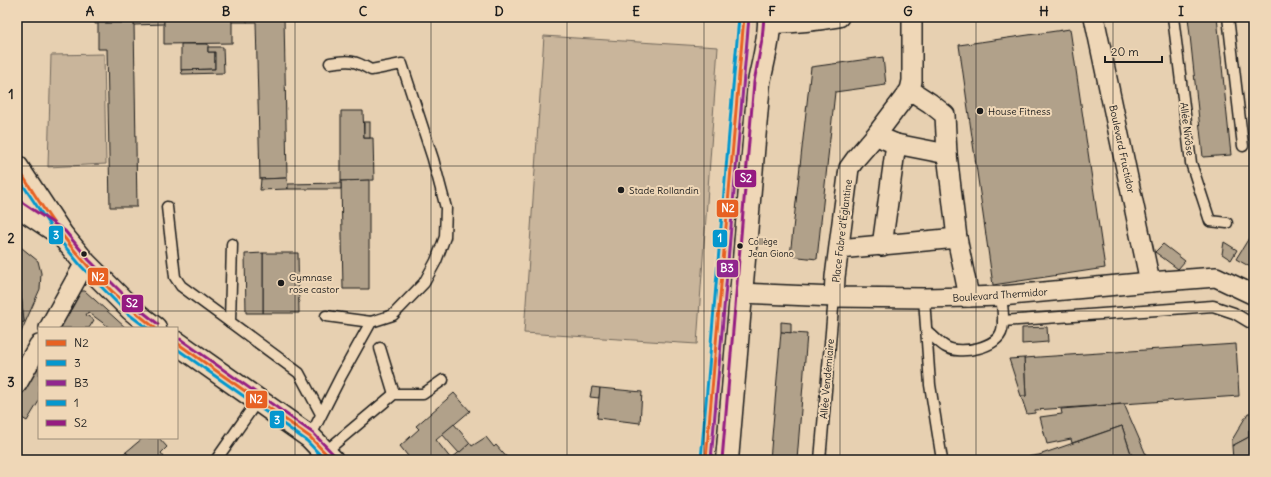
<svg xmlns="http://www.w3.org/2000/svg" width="1271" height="477" font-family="Delius,sans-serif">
<rect width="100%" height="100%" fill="#e7d0b1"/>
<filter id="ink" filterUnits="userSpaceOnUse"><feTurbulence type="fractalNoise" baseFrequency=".025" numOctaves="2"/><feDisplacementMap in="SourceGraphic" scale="8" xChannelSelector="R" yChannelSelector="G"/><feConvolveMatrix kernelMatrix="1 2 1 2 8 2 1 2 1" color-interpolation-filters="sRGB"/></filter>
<g filter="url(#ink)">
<!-- green -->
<g fill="#c9b59b" stroke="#72685c">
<polygon points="544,36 718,47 697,344 524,333"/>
<polygon points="104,54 106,164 48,167 51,55"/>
</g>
<!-- building -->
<g fill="#b1a18a" stroke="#1c1c1c">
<polygon points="95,17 107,17 107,23 95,24"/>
<polygon points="164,17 164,24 134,25 134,23 107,23 107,18"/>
<polygon points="164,17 232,17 232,43 164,44"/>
<rect x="232" y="17" width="15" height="5"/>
<polygon points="247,17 284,17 287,178 260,179 256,22 247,22"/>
<polygon points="1188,17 1217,17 1231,155 1203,157"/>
<polygon points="98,23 134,23 137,207 110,207 107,49 98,49"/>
<polygon points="1070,29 1105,268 993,285 959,45"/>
<polygon points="181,44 208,44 208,52 215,52 215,69 181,70"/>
<polygon points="208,47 223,47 224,73 182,74 181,70 215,69 215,52 208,52"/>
<polygon points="883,57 886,85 835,92 817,259 790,256 811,67"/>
<polygon points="341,111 363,111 364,138 373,138 374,180 341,181"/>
<rect x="364" y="122" width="6" height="16"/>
<polygon points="287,178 288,189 260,190 261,179"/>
<polygon points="369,180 369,289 343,289 341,181"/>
<polygon points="341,183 341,189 288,189 288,184"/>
<polygon points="1249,238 1254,241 1254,269 1236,259"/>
<polygon points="1224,242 1237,250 1231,260 1222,254"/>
<polygon points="17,244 38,261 41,273 40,289 21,332 17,330 17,323 24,322 17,257"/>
<polygon points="1163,244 1185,261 1178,269 1155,252"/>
<polygon points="263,253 298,253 299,313 263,313"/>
<polygon points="263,253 263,313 246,313 245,254"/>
<polygon points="17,257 24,322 17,323"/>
<polygon points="80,291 85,291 126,328 110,328 88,312 86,315 94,320 89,328 58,328"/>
<polygon points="781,322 791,323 791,333 781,332"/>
<polygon points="1047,327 1048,342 1022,344 1022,328"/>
<polygon points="781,332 807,334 797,460 770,460"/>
<polygon points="1236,344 1239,396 1035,410 1035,413 1027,414 1021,396 1026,396 1024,358"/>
<polygon points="1024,358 1026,396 1021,396 1009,359"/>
<polygon points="39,361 39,401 27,421 17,415 17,400"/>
<polygon points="592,387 600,388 599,398 590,397"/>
<polygon points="600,388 642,392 640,423 597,418"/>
<polygon points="454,393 470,411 436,440 451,459 470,443 472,446 486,437 494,447 496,445 509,460 411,460 400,446 419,429 416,426"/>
<polygon points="1124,404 1147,457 1153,460 1133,460 1122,426 1072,443 1071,439 1047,444 1040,417 1062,414 1061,409"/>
<polygon points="1248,413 1254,413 1254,427 1249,430 1249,437 1232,446 1232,440"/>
<polygon points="454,424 470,443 459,453 442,434"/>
<polygon points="1122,426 1133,460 1008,460 1039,455"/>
<polygon points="1254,427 1254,460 1233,460 1232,446 1249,437 1249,430"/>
<polygon points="143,438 159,438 167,447 161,453 164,457 161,460 132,460 126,452"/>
<polygon points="126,452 132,460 122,460 119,457"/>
</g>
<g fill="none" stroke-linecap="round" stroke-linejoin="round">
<!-- service casing -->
<g stroke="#1c1c1c" stroke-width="13">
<g id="service">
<polyline points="1173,17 1191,163 1210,221 1227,223"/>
<polyline points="1228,17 1243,146"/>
<polyline points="167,207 175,277 181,286 230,322"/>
<polyline points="232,244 230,322 299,373 321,414"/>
<polyline points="924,298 930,385 942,460"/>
<polyline points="326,316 371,322"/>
<polyline points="1003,321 1213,306 1234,313 1254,325"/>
<path d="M927,331C933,336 939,343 946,347C960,355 998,348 1002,330C1005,320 1002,306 1001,296"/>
<polyline points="380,348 394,394"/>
<path d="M310,437L341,376L371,322L393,315L424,283L436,261L445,237L446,208L433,159L402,64L371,70C354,60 350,60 330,63"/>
<polyline points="325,452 394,394 423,394 443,380"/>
<polyline points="216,460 258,400"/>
<polyline points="706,460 744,17"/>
<polyline points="820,460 834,297"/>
</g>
</g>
<!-- minor casing -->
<g stroke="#1c1c1c" stroke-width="22">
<g id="minor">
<polyline points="1094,17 1150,282"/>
<path d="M769,23C793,24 816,21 839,17"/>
<polyline points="910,90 930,103 945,115 947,154 957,238 969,297"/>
<polyline points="884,139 896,144 947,154"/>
<polyline points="882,246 896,144"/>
<polyline points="839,249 957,238"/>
<polyline points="741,293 834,297 924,298 969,297 1001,296 1150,282 1216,277 1254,295"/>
<polyline points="834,297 835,277 849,168 857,157 876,135 910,90 912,81 912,17"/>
<polyline points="49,328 85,263"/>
<polyline points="17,384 39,345"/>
</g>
</g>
<!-- tertiary casing -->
<g stroke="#1c1c1c" stroke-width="25">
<g id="tertiary">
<polyline points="17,167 62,235 85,263 131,309 143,319 155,328"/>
<polyline points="17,205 53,229"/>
<polyline points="177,343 310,437 332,460"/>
<path d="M727,460L759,82C763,62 770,37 769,17"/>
</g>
</g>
<!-- service -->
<use href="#service" stroke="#efd7b7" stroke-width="10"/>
<!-- minor -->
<use href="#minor" stroke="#efd7b7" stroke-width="19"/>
<!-- tertiary -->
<use href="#tertiary" stroke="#efd7b7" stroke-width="22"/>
<!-- bus-1 casing -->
<g stroke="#efd7b7" stroke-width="6">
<g id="bus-1">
<path d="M17,167C32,190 46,214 63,236C88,269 122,303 155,328"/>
<polyline points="177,343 310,437 332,460"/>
<polyline points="706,460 744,17"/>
</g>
</g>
<!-- bus-2 casing -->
<g stroke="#efd7b7" stroke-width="6">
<g id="bus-2">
<polyline points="17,176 58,238 81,266 127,313 147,328"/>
<polyline points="177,349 307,441 325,460"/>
</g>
</g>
<!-- bus-3 casing -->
<g stroke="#efd7b7" stroke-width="6">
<polyline id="bus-3" points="711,460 749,17"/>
</g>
<!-- bus-4 casing -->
<g stroke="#efd7b7" stroke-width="6">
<polyline id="bus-4" points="701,460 739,17"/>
</g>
<!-- bus-5 casing -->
<g stroke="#efd7b7" stroke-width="6">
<g id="bus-5">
<polyline points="20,201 65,231 89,260 134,305 158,324"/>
<polyline points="180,339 313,433 336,457"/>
<polyline points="722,460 754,82 762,40 764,17"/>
</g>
</g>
<!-- bus-1 -->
<use href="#bus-1" stroke="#e76122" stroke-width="3"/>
<!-- bus-2 -->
<use href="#bus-2" stroke="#0497ce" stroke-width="3"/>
<!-- bus-3 -->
<use href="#bus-3" stroke="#91268e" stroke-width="3"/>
<!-- bus-4 -->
<use href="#bus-4" stroke="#0497ce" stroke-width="3"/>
<!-- bus-5 -->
<use href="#bus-5" stroke="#951b81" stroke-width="3"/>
</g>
</g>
<!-- grid -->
<path fill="none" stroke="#1c1c1c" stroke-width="1" stroke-opacity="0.55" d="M158,17V328M295,17V460M431,17V460M567,17V460M704,17V460M840,17V460M976,17V460M1113,17V460M17,166H1254M17,311H1254M158,438V460"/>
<!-- markers -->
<g fill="#1c1c1c" stroke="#efd7b7" stroke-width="1.5">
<circle cx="980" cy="111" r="4"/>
<circle cx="621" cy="190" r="4"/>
<circle cx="740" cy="246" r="3.5"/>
<circle cx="84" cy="254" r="3.5"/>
<circle cx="281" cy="283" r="4"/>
</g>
<g text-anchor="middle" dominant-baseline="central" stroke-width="4" stroke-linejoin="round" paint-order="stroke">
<!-- bus labels -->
<g font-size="9" fill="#1c1c1c" stroke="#efd7b7" text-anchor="start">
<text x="748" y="241">Collège<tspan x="748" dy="12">Jean Giono</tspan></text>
</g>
<!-- poi labels -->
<g font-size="10" fill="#1c1c1c" stroke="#efd7b7" text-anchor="start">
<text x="988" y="111">House Fitness</text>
<text x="629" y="190">Stade Rollandin</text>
<text x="289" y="277">Gymnase<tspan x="289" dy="12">rose castor</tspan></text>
</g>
<!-- street labels -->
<g font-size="10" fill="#1c1c1c" stroke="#efd7b7">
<text transform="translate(1187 129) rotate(83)">Allée Nivôse</text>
<text transform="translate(1122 149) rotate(78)">Boulevard Fructidor</text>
<text transform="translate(842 231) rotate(-83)">Place Fabre d'Églantine</text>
<text transform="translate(1000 295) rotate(-4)">Boulevard Thermidor</text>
<text transform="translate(827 379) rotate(-85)">Allée Vendémiaire</text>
</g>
</g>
<g stroke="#efd7b7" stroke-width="1.5">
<rect x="734" y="169" width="23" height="19" rx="4" fill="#951b81"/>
<rect x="716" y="199" width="23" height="19" rx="4" fill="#e76122"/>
<rect x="48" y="225" width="16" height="20" rx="4" fill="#0497ce"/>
<rect x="712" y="229" width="16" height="19" rx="4" fill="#0497ce"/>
<rect x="716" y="259" width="23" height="19" rx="4" fill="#91268e"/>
<rect x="87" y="267" width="22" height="19" rx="4" fill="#e76122"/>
<rect x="121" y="294" width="23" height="19" rx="4" fill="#951b81"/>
<rect x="245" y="390" width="23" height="19" rx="4" fill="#e76122"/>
<rect x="269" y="410" width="16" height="19" rx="4" fill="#0497ce"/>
</g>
<g font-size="11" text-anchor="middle" font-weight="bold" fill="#fff">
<text x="746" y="182">S2</text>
<text x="728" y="212">N2</text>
<text x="56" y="239">3</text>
<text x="720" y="242">1</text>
<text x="727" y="272">B3</text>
<text x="98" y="281">N2</text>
<text x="132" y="307">S2</text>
<text x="256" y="403">N2</text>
<text x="277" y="424">3</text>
</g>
<!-- margin -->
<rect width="1271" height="477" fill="none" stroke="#efd7b7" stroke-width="44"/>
<!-- legend -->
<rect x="38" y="327" width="140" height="112" fill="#efd7b7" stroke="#9b8c79"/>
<rect x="46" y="340" width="20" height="6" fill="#e76122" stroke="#9b8c79"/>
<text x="74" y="347" font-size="12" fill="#1c1c1c">N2</text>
<rect x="46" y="360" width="20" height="6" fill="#0497ce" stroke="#9b8c79"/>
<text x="74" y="367" font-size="12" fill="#1c1c1c">3</text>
<rect x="46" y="380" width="20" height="6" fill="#91268e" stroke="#9b8c79"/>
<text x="74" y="387" font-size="12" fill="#1c1c1c">B3</text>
<rect x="46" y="400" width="20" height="6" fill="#0497ce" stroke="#9b8c79"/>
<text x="74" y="407" font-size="12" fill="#1c1c1c">1</text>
<rect x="46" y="420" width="20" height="6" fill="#951b81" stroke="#9b8c79"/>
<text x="74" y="427" font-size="12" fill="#1c1c1c">S2</text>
<!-- scale -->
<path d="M1105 56v6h57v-6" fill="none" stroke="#1c1c1c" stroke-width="2"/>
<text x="1111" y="56" font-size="12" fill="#1c1c1c" stroke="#efd7b7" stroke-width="3" paint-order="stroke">20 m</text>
<rect x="22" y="22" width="1227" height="433" fill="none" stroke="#1c1c1c" stroke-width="1.5"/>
<g font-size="13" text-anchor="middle" font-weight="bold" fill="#1c1c1c">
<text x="90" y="16">A</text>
<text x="226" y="16">B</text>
<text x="363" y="16">C</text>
<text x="499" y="16">D</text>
<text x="636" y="16">E</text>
<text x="772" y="16">F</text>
<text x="908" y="16">G</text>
<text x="1044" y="16">H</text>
<text x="1181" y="16">I</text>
<text x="11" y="99">1</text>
<text x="11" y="243">2</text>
<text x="11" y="387">3</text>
</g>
</svg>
